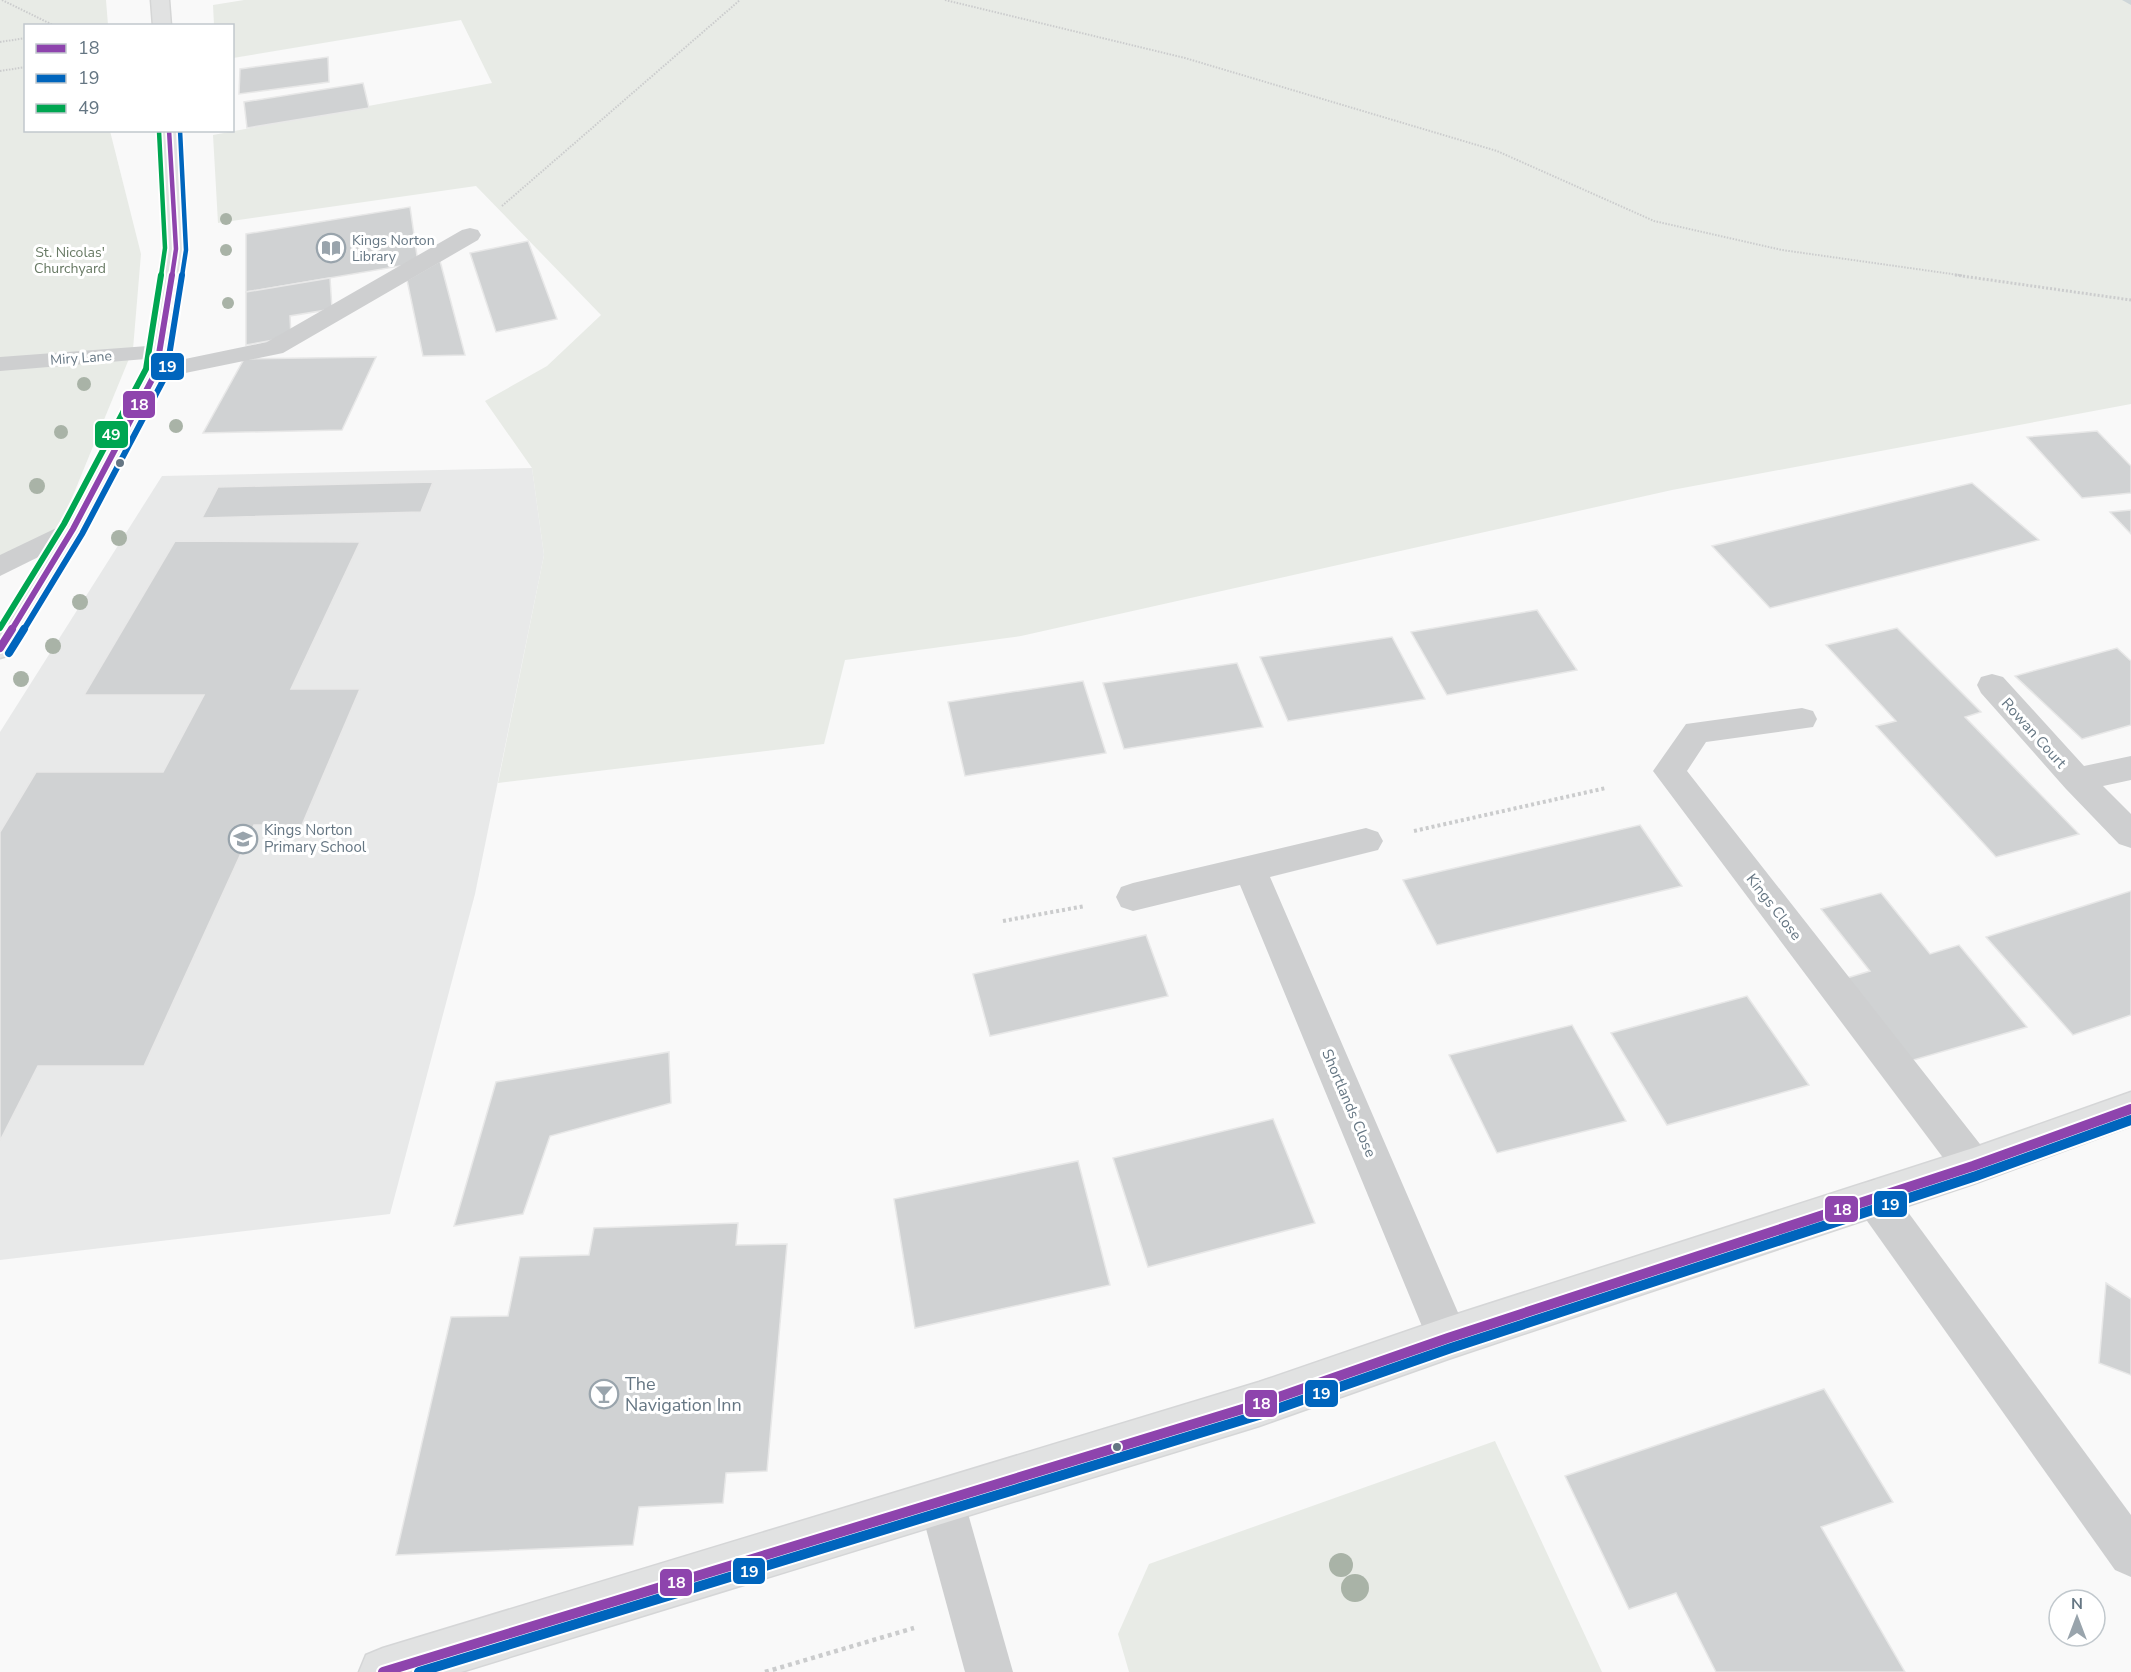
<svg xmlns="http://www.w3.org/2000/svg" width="2131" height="1672" font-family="'Nunito Sans',sans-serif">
<rect width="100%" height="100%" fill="#f9f9f9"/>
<!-- built -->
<polygon fill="#e8e9e9" points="532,468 544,555 475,894 390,1214 0,1260 0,732 162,476"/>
<!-- green -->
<g fill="#e8ebe6">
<polygon points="0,0 106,0 108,25 26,26 26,130 110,131 141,254 133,349 60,527 0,556"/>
<polygon points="244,0 2131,0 2131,404 1672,490 1021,636 845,660 824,744 498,783 544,555 532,468 485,401 547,366 601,315 476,186 218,223 213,135 492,83 461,20 233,58 232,26 214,25 213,5"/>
<polygon points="1495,1441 1602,1672 1129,1672 1118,1634 1149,1564"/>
</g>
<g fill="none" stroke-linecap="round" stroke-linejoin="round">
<!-- stream -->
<polygon fill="#ced6d9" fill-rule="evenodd" points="2122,0 2131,0 2131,5"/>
</g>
<!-- building -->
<g fill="#d0d2d3" stroke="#e8e8e8" stroke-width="1.5">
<polygon points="328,57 329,82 239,94 240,69"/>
<polygon points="363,83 369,108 247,128 244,102"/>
<polygon points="410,207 418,263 246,292 246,234"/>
<polygon points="528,241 557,319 496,332 470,253"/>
<polygon points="440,261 465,355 423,356 407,280"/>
<polygon points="330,278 332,309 290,316 291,337 246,345 246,292"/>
<polygon points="376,357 342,430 203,433 244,359"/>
<polygon points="2097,431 2131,466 2131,493 2082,498 2027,437"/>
<polygon points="433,482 421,512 202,518 218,487"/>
<polygon points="1972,483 2039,540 1770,608 1712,546"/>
<polygon points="2131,510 2131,534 2110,512"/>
<polygon points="175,541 360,542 291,689 360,689 302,825 254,825 144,1066 38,1066 0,1141 0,832 36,772 163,772 204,695 84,695"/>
<polygon points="1537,610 1577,670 1447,695 1411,632"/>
<polygon points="1897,628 1981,712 1965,717 2079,834 1996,857 1876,726 1896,721 1826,645"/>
<polygon points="1392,637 1425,699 1288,721 1260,657"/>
<polygon points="2117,648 2131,661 2131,725 2082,739 2015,676"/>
<polygon points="1237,663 1263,727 1124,749 1103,683"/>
<polygon points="1083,681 1106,753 965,776 948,702"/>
<polygon points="1640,825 1682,886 1437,945 1403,880"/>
<polygon points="2131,891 2131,1015 2073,1035 1986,937"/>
<polygon points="1881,893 1930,954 1959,945 2027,1027 1910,1061 1847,978 1870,971 1821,909"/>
<polygon points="1146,935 1168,996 990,1036 973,974"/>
<polygon points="1747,996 1809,1085 1667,1125 1611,1033"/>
<polygon points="1572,1025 1626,1121 1497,1153 1449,1055"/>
<polygon points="669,1052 671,1103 550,1136 523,1214 454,1226 496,1082"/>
<polygon points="1273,1119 1315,1223 1148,1267 1113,1158"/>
<polygon points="1078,1161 1110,1285 915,1328 894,1199"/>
<polygon points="738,1223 736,1245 787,1244 767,1471 726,1473 723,1503 639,1507 633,1545 396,1555 451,1317 508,1316 520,1257 589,1255 594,1228"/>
<polygon points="2106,1283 2131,1299 2131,1375 2099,1363"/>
<polygon points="1824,1389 1893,1502 1821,1527 1905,1672 1716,1672 1676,1593 1629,1609 1565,1476"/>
</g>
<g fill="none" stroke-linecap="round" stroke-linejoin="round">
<!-- secondary casing -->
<g stroke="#d5d6d7" stroke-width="3">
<polygon id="secondary" points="2131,1092 2131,1126 1973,1184 1448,1359 1259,1426 461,1672 359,1672 366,1655 383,1648 1259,1382 1448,1317 1973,1148"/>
</g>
<!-- highway casing -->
<g stroke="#d5d6d6" stroke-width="3">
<g id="highway">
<polygon points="151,0 169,0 171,26 153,26"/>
<polygon points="159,130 179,130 187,249 168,372 87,529 10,655 0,658 0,624 59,529 144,372 165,249"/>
</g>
</g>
<!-- path-far3 -->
<g stroke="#cbcccd" stroke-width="2" stroke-dasharray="1.5 1.5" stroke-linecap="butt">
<polyline points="2,0 55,26"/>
<polyline points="945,0 1185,58 1497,151 1654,221 1782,250 1966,276"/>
<polyline points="0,42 26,38"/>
<polyline points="0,71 26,67"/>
<polyline points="502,206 740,0"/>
</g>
<!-- path-far2 -->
<polyline stroke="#cbcccd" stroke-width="3" stroke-dasharray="2 2" stroke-linecap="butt" points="1955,275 2131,300"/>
<!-- path-far1 -->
<g stroke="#cbcccd" stroke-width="4" stroke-dasharray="3 3" stroke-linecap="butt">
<polyline points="1414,831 1606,788"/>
<polyline points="1003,921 1085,906"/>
</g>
<!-- path -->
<polyline stroke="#cbcccd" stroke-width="4.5" stroke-dasharray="4 4" stroke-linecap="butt" points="765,1672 914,1628"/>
<!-- lane -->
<g fill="#cecfd0" fill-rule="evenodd">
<polygon points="470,228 478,230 481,235 478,240 283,353 156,379 147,377 144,372 147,367 156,365 267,342 462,230"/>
<polygon points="161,345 170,347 173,352 170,357 0,371 0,357"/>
<polygon points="1874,1179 1888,1185 2131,1515 2131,1577 2115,1570 1860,1211 1854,1198 1860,1185"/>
</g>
<!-- street -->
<g fill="#cecfd0" fill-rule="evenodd">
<polygon points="73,520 83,523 87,529 83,535 0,576 0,555"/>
<polygon points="1992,674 2003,677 2084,766 2131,756 2131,780 2103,786 2131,814 2131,848 2119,844 2066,789 1981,693 1977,685 1981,677"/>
<polygon points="1802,708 1813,711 1817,719 1813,727 1706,742 1687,771 1987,1153 1993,1166 1987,1179 1973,1184 1959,1179 1653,771 1686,724"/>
<polygon points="1366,828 1378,832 1383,841 1378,850 1270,877 1469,1338 1463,1353 1448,1359 1433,1353 1240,885 1133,911 1121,907 1116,897 1121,887 1133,883"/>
<polygon points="942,1480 958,1487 965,1503 1013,1672 965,1672 919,1503 926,1487"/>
</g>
<!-- secondary -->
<use href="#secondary" fill="#e1e2e2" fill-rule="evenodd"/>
<!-- highway -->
<use href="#highway" fill="#e1e2e2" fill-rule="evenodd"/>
<!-- bus-1-far3 casing -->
<g stroke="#fff" stroke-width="8">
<polyline id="bus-1-far3" points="169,130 176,249 172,276"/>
</g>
<!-- bus-1-far2 casing -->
<g stroke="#fff" stroke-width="10">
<polyline id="bus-1-far2" points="11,631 73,529 156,372 172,275"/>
</g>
<!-- bus-1-far1 casing -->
<g stroke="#fff" stroke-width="12">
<polyline id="bus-1-far1" points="0,648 12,629"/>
</g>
<!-- bus-1 casing -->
<g stroke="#fff" stroke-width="14">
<polyline id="bus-1" points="383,1672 1259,1404 1448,1338 1973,1166 2131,1109"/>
</g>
<!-- bus-2-far3 casing -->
<g stroke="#fff" stroke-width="8">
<polyline id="bus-2-far3" points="180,130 186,250 182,276"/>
</g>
<!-- bus-2-far2 casing -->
<g stroke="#fff" stroke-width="10">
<polyline id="bus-2-far2" points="23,631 82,534 166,375 182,275"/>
</g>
<!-- bus-2-far1 casing -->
<g stroke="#fff" stroke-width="12">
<polyline id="bus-2-far1" points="9,653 24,629"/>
</g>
<!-- bus-2 casing -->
<g stroke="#fff" stroke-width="14">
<polyline id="bus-2" points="419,1672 1262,1414 1451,1348 1976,1176 2131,1120"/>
</g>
<!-- bus-3-far1 casing -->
<g stroke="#fff" stroke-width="8">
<polyline id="bus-3-far1" points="159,131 165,248 161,276"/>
</g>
<!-- bus-3 casing -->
<g stroke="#fff" stroke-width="10">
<polyline id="bus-3" points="0,628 64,524 146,369 161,275"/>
</g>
<!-- bus-1-far3 -->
<use href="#bus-1-far3" stroke="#8e44ad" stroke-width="4.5"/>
<!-- bus-1-far2 -->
<use href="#bus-1-far2" stroke="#8e44ad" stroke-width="6"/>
<!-- bus-1-far1 -->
<use href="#bus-1-far1" stroke="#8e44ad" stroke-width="8"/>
<!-- bus-1 -->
<use href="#bus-1" stroke="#8e44ad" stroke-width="10"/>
<!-- bus-2-far3 -->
<use href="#bus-2-far3" stroke="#0065bd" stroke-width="4.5"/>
<!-- bus-2-far2 -->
<use href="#bus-2-far2" stroke="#0065bd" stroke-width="6"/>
<!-- bus-2-far1 -->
<use href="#bus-2-far1" stroke="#0065bd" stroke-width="8"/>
<!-- bus-2 -->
<use href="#bus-2" stroke="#0065bd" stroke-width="10"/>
<!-- bus-3-far1 -->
<use href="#bus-3-far1" stroke="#00a651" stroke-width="4.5"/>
<!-- bus-3 -->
<use href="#bus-3" stroke="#00a651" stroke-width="6"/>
</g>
<!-- trees -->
<g fill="#a9b3a7">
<circle cx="226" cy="219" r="6"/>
<circle cx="226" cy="250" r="6"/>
<circle cx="228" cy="303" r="6"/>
<circle cx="84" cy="384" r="7"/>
<circle cx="176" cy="426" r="7"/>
<circle cx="61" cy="432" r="7"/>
<circle cx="37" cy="486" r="8"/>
<circle cx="119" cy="538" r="8"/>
<circle cx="80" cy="602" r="8"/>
<circle cx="53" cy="646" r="8"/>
<circle cx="21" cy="679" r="8"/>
<circle cx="1341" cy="1565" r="12"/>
<circle cx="1355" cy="1588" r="14"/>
</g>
<!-- icons -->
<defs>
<g id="library-ring" transform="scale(1.5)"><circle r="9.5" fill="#fff" stroke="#99a4ac" stroke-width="1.5"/><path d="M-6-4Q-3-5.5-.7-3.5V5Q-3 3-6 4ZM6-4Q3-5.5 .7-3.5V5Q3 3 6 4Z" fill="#99a4ac"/></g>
<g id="school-ring" transform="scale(1.5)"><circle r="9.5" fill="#fff" stroke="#99a4ac" stroke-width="1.5"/><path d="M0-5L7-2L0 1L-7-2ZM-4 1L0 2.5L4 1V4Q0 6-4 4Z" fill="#99a4ac"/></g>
<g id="bar-ring" transform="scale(1.5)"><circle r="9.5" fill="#fff" stroke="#99a4ac" stroke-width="1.5"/><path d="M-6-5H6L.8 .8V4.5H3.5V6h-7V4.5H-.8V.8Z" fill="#99a4ac"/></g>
</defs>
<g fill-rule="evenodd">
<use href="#library-ring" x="331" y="248"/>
<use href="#school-ring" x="243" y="839"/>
<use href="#bar-ring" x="604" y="1394"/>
</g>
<!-- markers -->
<g fill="#657683" stroke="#fff" stroke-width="2">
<circle cx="120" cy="463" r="5"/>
<circle cx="1117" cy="1447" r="5"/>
</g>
<g text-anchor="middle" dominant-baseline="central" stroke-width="6" stroke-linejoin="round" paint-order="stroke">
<!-- far-poi labels -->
<g font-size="14" fill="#657683" stroke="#fff" text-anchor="start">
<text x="352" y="240">Kings Norton<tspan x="352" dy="16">Library</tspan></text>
</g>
<!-- far-park labels -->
<g font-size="14" fill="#687a64" stroke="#fff">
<text x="70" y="252">St. Nicolas'<tspan x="70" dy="16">Churchyard</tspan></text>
</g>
<!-- far-street labels -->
<g font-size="14" fill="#657683" stroke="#fff">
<text transform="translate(81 358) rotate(-4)">Miry Lane</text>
</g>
<!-- street labels -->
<g font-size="15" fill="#657683" stroke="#fff">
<text transform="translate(2034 733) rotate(48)">Rowan Court</text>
<text transform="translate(1774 907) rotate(52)">Kings Close</text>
<text transform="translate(1349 1103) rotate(67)">Shortlands Close</text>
</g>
<!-- poi labels -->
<g font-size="15" fill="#657683" stroke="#fff" text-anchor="start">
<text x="264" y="830">Kings Norton<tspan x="264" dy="17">Primary School</tspan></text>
</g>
<!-- near-poi labels -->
<g font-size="18" fill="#657683" stroke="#fff" text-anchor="start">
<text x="625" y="1384">The<tspan x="625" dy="21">Navigation Inn</tspan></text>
</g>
</g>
<g stroke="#fff" stroke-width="2">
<rect x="150" y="352" width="35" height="29" rx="6" fill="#0065bd"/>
<rect x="122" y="390" width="34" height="29" rx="6" fill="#8e44ad"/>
<rect x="94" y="420" width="35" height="29" rx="6" fill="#00a651"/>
<rect x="1873" y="1190" width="35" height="28" rx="6" fill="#0065bd"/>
<rect x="1824" y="1195" width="35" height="28" rx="6" fill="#8e44ad"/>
<rect x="1304" y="1379" width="35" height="29" rx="6" fill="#0065bd"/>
<rect x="1244" y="1389" width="34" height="29" rx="6" fill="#8e44ad"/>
<rect x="732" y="1557" width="34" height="28" rx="6" fill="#0065bd"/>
<rect x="659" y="1568" width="34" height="29" rx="6" fill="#8e44ad"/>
</g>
<g font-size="16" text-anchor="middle" font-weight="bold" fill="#fff">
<text x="167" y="372">19</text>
<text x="139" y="410">18</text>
<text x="111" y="440">49</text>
<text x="1890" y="1210">19</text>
<text x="1842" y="1215">18</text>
<text x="1321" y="1399">19</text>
<text x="1261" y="1409">18</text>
<text x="749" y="1577">19</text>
<text x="676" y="1588">18</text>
</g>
<!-- legend -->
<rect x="24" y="24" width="210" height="108" fill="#ffffff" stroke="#c1c8cd" stroke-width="1.5"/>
<rect x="36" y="44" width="30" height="9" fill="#8e44ad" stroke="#c1c8cd" stroke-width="1.5"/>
<text x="78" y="54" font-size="18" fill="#657683">18</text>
<rect x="36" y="74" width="30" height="9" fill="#0065bd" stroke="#c1c8cd" stroke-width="1.5"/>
<text x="78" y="84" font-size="18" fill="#657683">19</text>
<rect x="36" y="104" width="30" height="9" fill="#00a651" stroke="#c1c8cd" stroke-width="1.5"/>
<text x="78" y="114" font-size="18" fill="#657683">49</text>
<!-- north arrow -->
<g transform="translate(2077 1618)"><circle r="28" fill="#ffffff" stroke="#c1c8cd" stroke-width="1.5"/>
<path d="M0-4.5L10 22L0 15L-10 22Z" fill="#99a4ac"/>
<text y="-9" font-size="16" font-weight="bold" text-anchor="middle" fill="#657683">N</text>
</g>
</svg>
